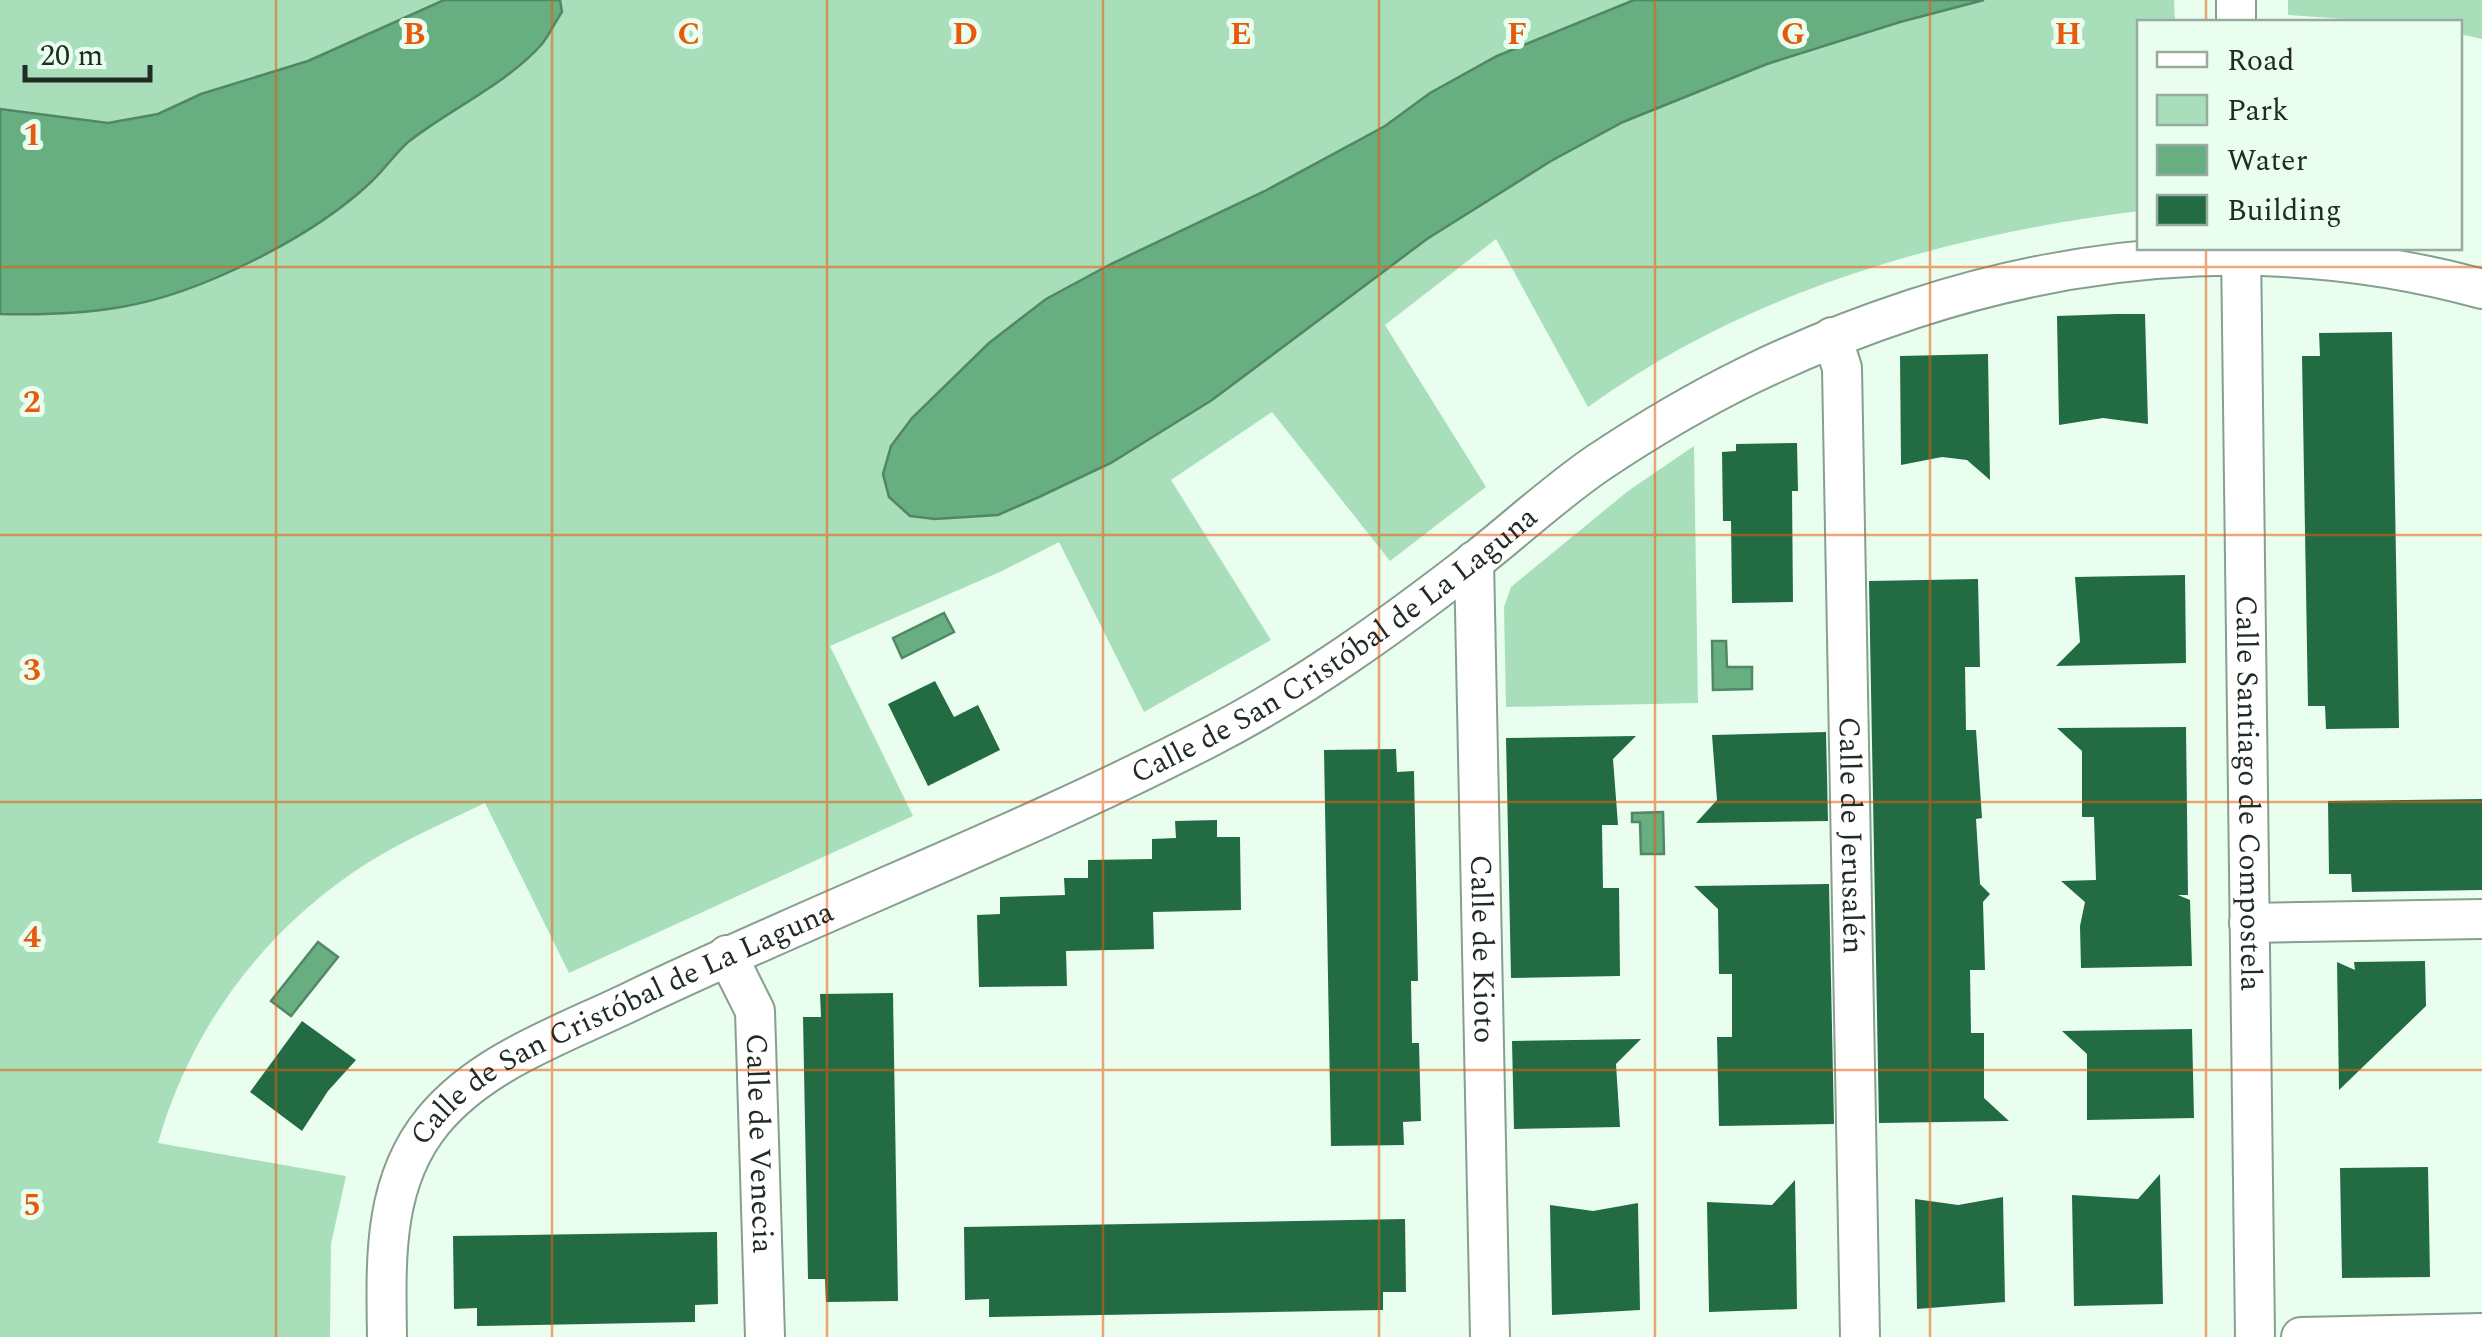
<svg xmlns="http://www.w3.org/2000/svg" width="2482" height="1337" font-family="Spectral,serif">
<rect width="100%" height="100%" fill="#e9feef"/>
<!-- green -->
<g fill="#a8dfba">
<path d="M0,0H2174L2175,22H2140L2139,211C1945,235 1748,291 1588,407L1496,239L1385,325L1486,487L1390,561L1272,412L1171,480L1271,640L1144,712L1059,542L1002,571L830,646L913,816L569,973L485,803C446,822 406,839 369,862C267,926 191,1026 158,1143L346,1176L331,1244L330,1337H0Z"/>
<polygon points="2288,0 2482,0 2482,39 2460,34 2460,22 2388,22 2288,15"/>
<polygon points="1694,446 1698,703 1506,707 1504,607 1511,587 1628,491"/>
</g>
<!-- water -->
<g fill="#67ae81" stroke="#528765" stroke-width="2.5">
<path d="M444,0H560L562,12C555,22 550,34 542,44C507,84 448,110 407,143C394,155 384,170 371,182C313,237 200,294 121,307C81,314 41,315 0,314V109L108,123L158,114L201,94L308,61Z"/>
<polygon points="1634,0 1984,0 1900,22 1767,64 1623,122 1551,161 1427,239 1212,400 1111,463 1039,497 998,515 935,519 910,516 889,497 883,474 891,446 912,418 989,343 1046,299 1111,264 1265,191 1385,126 1430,93 1497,56"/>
<polygon points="944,613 954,632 902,658 893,638"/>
<polygon points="1712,641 1726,641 1727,667 1752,667 1752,689 1713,690"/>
<polygon points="1663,812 1664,854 1641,854 1640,822 1632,822 1632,813"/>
<polygon points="318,942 338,957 291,1016 271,1001"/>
</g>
<!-- building -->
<g fill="#236c43">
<polygon points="2116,314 2145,314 2148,424 2103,418 2059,425 2057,316"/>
<polygon points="2392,332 2399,728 2326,729 2325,706 2308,706 2302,356 2320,356 2319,333"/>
<polygon points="1988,354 1990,480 1967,460 1942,457 1901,465 1900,356"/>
<polygon points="1797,443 1798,491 1792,491 1793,602 1732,603 1731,521 1723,521 1722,452 1736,451 1736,444"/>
<polygon points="2185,575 2186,663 2056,666 2080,642 2075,577"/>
<polygon points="1978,579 1980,667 1965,667 1966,730 1976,730 1982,818 1976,819 1980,884 1990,894 1983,902 1985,970 1970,970 1971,1033 1984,1033 1984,1098 2009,1121 1879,1123 1869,581"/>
<polygon points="935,681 954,717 978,705 1000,750 928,786 888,704"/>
<polygon points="2186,727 2188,895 2178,895 2190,900 2192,966 2081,968 2080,926 2085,902 2061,881 2096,880 2094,817 2082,817 2082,751 2057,728"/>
<polygon points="1826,732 1828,821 1696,823 1717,800 1712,735"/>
<polygon points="1636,736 1613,759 1618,825 1602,825 1603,888 1619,888 1620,976 1511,978 1506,738"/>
<polygon points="1396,749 1397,772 1414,771 1418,981 1411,981 1412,1043 1419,1043 1421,1121 1403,1122 1404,1145 1331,1146 1324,750"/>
<polygon points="2482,799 2482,890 2352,892 2351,874 2329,874 2328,801"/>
<polygon points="1217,820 1217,837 1240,837 1241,910 1153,912 1154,949 1066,951 1067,986 979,987 977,915 1000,914 1000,897 1065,895 1064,878 1088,878 1088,860 1152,859 1152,839 1176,838 1175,821"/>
<polygon points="1829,884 1834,1124 1719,1126 1717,1037 1732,1037 1732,974 1719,974 1718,909 1694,886"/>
<polygon points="2425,961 2426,1006 2339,1090 2337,962 2355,970 2354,962"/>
<polygon points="893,993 898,1301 826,1302 825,1279 808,1279 803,1017 821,1017 820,994"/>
<polygon points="302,1021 356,1060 328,1091 302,1131 250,1092"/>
<polygon points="2192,1029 2194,1118 2087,1120 2087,1054 2062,1031"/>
<polygon points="1641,1039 1616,1064 1620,1127 1514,1129 1512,1041"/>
<polygon points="2428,1167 2430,1277 2342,1278 2340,1168"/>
<polygon points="2160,1174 2163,1304 2074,1306 2072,1195 2138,1199"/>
<polygon points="1795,1180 1797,1309 1709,1312 1707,1202 1772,1205"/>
<polygon points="2003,1197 2005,1302 1917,1309 1915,1199 1958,1205"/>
<polygon points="1638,1203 1640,1310 1552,1315 1550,1205 1593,1211"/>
<polygon points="1405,1219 1406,1292 1383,1292 1383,1310 989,1317 989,1299 965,1300 964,1227"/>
<polygon points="717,1232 718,1304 695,1305 695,1322 477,1326 477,1308 454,1309 453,1236"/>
</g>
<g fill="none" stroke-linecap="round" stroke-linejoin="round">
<!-- minor casing -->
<g stroke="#879f8e" stroke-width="42">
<g id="minor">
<polyline points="2236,0 2236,22"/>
<path id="s1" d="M2241,248L2255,1337"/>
<path id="s2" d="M1832,337L1842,368L1860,1337"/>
<path id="s3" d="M1474,561L1490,1337"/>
<polyline points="2249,923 2482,919"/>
<path id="s4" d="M727,955L755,1011L765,1337"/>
<path id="s5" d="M387,1337C386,1262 382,1183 433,1121C483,1060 567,1033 636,999C825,909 1022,834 1208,738C1304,689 1395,623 1480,557C1519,526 1557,491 1598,463C1701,394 1795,348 1913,309C2099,248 2293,237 2482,289"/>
<polyline points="2301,1337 2482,1333"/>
</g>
</g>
<!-- minor -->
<use href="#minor" stroke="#fff" stroke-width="38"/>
</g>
<!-- grid -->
<path fill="none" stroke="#e8590c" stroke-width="2.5" stroke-opacity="0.55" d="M276,0V1337M552,0V1337M827,0V1337M1103,0V1337M1379,0V1337M1655,0V1337M1930,0V1337M2206,0V22M2206,248V1337M0,267H2482M0,535H2482M0,802H2482M0,1070H2482"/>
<g text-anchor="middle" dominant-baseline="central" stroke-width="10" stroke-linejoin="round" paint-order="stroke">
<!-- street labels -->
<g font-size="30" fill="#222c25" stroke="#e9feef">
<text stroke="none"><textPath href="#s5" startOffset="1250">Calle de San Cristóbal de La Laguna</textPath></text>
<text stroke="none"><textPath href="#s1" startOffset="545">Calle Santiago de Compostela</textPath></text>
<text stroke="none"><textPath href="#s2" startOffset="500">Calle de Jerusalén</textPath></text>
<text stroke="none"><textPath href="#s3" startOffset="388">Calle de Kioto</textPath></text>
<text stroke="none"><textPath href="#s5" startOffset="440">Calle de San Cristóbal de La Laguna</textPath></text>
<text stroke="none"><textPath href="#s4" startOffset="195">Calle de Venecia</textPath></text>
</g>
</g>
<g font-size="32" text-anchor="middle" font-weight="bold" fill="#e8590c" stroke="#e9feef" stroke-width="10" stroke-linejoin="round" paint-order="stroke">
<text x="414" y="44">B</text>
<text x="689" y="44">C</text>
<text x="965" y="44">D</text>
<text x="1241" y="44">E</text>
<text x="1517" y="44">F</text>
<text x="1793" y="44">G</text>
<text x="2068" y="44">H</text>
<text x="32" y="145">1</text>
<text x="32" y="412">2</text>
<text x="32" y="680">3</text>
<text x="32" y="947">4</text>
<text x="32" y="1215">5</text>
</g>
<!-- legend -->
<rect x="2137" y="20" width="325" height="230" fill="#e9feef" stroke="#99aa9e" stroke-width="2.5"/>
<rect x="2157" y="52" width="50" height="15" fill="#ffffff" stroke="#99aa9e" stroke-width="2.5"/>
<text x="2227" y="70" font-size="30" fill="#222c25">Road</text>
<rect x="2157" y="95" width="50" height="30" fill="#a8dfba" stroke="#99aa9e" stroke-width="2.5"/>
<text x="2227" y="120" font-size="30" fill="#222c25">Park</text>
<rect x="2157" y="145" width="50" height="30" fill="#67ae81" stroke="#99aa9e" stroke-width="2.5"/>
<text x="2227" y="170" font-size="30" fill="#222c25">Water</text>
<rect x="2157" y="195" width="50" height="30" fill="#236c43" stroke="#99aa9e" stroke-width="2.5"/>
<text x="2227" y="220" font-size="30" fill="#222c25">Building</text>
<!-- scale -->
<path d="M25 65v15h125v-15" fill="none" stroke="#222c25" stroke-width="5"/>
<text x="40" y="65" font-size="30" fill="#222c25" stroke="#e9feef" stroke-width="8" paint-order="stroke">20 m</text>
</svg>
